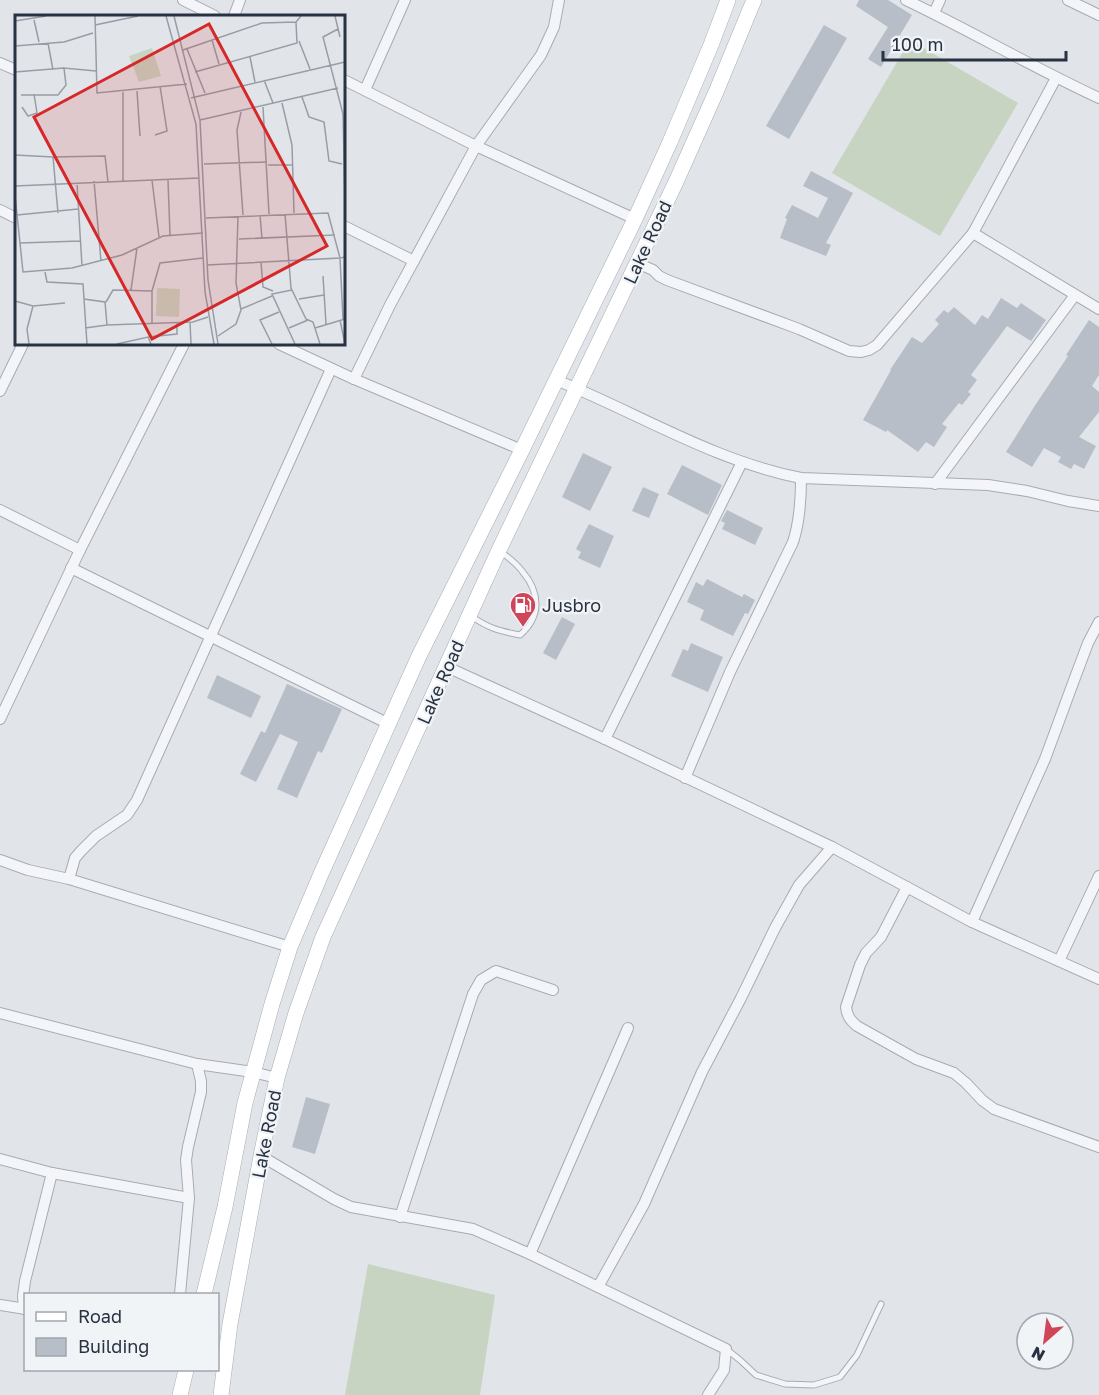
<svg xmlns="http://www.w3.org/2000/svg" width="1099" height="1395" font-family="'Golos Text',sans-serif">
<rect width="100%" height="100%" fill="#e1e5ea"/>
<!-- grass -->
<g fill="#c7d4c2">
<polygon points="910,40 1018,103 940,236 832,173"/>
<polygon points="368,1264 495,1295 480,1395 345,1395"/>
</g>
<!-- building -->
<g fill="#b8bec7">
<polygon points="859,0 888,0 912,15 881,67 868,59 888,27 856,6"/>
<polygon points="824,25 847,38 789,139 766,126"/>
<polygon points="811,171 853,193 826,243 831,245 826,256 780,238 787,219 785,218 792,205 818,218 828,198 803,186"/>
<polygon points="1001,298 1017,308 1021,303 1046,320 1031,341 1007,326 971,375 977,380 968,392 971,394 962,405 959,403 942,424 947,427 934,447 926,442 918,452 887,430 886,432 863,420 891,370 890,370 912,337 922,343 939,324 935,320 944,310 948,313 954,307 975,325 982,315 988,319"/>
<polygon points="1089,320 1099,327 1099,375 1092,386 1099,392 1099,412 1079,437 1096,446 1084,469 1074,464 1071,469 1058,462 1061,457 1044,448 1032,467 1006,452 1034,407 1068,356 1066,355"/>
<polygon points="583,453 612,467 590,511 562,497"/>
<polygon points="682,465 722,485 708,515 667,494"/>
<polygon points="643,487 659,494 649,518 632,511"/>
<polygon points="727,510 763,528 755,545 722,529 725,523 721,521"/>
<polygon points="589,524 614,536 600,568 578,558 581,552 576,549"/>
<polygon points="707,579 742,597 744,594 755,600 748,614 745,613 733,636 700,620 704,610 687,602 696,582 703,586"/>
<polygon points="562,617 575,624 556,660 543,653"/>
<polygon points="691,643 723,657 708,692 671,676 683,649 688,651"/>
<polygon points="217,675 261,696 251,718 207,698"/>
<polygon points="287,684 342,709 322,753 318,751 297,798 277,789 298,742 280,734 256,782 240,774 261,731 265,733"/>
<polygon points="306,1097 330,1104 315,1154 292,1147"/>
</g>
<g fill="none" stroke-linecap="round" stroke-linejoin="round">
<!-- service casing -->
<g stroke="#a6acb4" stroke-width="7">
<g id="service">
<path d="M471,616C488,628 499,631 520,635C542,616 540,592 522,571C516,563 508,557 500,551"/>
<polyline points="726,1349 740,1360 756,1375 785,1384 814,1385 840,1377 857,1355 881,1304"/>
</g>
</g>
<!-- minor casing -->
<g stroke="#a6acb4" stroke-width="12">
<g id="minor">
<polyline points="183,0 215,16"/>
<path d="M906,0C971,31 1034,68 1099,98"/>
<polyline points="1068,0 1099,15"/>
<polyline points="934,13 940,0"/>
<polyline points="234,16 240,0"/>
<polyline points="0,63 16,70"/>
<polyline points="1056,78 973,233 1099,309"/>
<polyline points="344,80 476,146 635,219"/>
<polyline points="365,90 405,0"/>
<polyline points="0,210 16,218"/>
<polyline points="344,226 414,261"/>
<polyline points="637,263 653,270 659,276 667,280 799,329 849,351 861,352 869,350 877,345 973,233"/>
<polyline points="279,344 354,379 522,450"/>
<polyline points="354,379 390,305 476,146 541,55 554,27 559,0"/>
<path d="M556,380C638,413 714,461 801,478L988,485L1027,491L1068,501L1099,506"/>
<polyline points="0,391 23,344"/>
<polyline points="935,484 1075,295"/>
<polyline points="0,510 80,550"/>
<polyline points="71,568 389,724"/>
<polyline points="447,667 605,739 832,847 972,922 1099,979"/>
<polyline points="0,719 80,550 184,344"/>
<polyline points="605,739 742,462"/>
<path d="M685,778L730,672L793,542C800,521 801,500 801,478"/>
<polyline points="0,860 28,870 69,879 290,947"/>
<polyline points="69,879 75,858 81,851 96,836 127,815 137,800 331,369"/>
<path d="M907,887L881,937L866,953L860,965L846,1007C847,1016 850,1020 857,1026L916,1059L954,1073L966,1083L982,1100L994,1109L1099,1147"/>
<polyline points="972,922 1045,759 1073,683 1088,643 1099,622"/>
<polyline points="1059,961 1099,876"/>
<polyline points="0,1013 197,1064 253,1072 277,1078"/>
<polyline points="261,1156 334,1199 351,1207 473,1229 530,1254 726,1349 724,1370 708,1395"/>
<polyline points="0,1159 52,1173 189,1198"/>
<polyline points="400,1217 473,994 481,980 496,971 553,990"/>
<polyline points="530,1254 628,1028"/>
<polyline points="598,1287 644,1204 702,1072 741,998 775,928 799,885 832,847"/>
<polyline points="180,1294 189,1198 186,1160 188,1147 201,1092 201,1081 197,1064"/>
<polyline points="0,1305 26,1309"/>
<polyline points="24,1309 23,1296 25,1281 52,1173"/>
</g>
</g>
<!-- secondary casing -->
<g stroke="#a6acb4" stroke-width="16">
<g id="secondary">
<polyline points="204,1294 225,1207 245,1103 272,1004 290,947 321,874 419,656 522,450 635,219 670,142 711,45 728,0"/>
<polyline points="180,1395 186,1370"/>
<polyline points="221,1395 230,1324 261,1156 277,1078 296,1013 323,937 499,550 675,184 716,92 754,0"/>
</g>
</g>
<!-- service -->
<use href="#service" stroke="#f4f5f8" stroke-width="5"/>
<!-- minor -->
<use href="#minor" stroke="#f4f5f8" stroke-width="10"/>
<!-- secondary -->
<use href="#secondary" stroke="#fff" stroke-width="15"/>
</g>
<!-- icons -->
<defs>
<g id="fuel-pin" transform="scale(1.35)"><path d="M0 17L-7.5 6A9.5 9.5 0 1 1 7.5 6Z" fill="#cf465a" stroke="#f1f4f7"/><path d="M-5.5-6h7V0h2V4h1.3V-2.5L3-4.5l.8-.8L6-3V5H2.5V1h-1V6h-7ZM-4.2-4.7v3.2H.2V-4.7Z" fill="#fff"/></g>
</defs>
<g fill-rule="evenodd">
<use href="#fuel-pin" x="523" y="605"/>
</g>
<g text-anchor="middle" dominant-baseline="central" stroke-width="4.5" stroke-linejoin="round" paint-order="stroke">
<!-- street labels -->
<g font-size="18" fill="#293242" stroke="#f1f4f7">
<text transform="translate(647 242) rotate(-65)">Lake Road</text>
<text transform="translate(440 682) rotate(-66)">Lake Road</text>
<text transform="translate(266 1134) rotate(-79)">Lake Road</text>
</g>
<!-- poi labels -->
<g font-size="18" fill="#293242" stroke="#f1f4f7" text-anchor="start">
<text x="542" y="605">Jusbro</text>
</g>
</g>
<!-- overview -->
<g transform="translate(15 15)">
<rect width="330" height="330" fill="#e1e5ea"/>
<path d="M137,33L146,61L124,67L114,41ZM142,273L165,274L164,302L141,301Z" fill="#c7d4c2"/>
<path fill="none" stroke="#979da7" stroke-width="1.5" d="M80,1L82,78L172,69M151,1L181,109L190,277L199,329M159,1L185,105L193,265L203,329M320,1L325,22M19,5L24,27M0,6L31,1M80,10L123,1M323,14L308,22L328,99L330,186M197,25L204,49M284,26L295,54M33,28L38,55M0,31L49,27L78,18M172,34L190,78M168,35L247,8L281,7M235,42L240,67M0,57L49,53M180,57L282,28L281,7L286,1M249,65L258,88M122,76L125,121M108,77V167M6,80H43L51,70L49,53L81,56M287,82L294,102L309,107L314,146L327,149M176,83L330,47M267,88L277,130L279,198M7,92L13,101L22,98L19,79M248,92L254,199M226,97L222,115L228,200M185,105L323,73M140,120L152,116L145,71M0,140L38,142M189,149L252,147M253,150H278M137,165L144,222M153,165L155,220M79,166L86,246M62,168L67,251M0,171L184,163M0,180L8,257L57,253L107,240L148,221L188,218M43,198L38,142L90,141L93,167M270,199L276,273L291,304L298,307L305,329M2,200L63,194M245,200L247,224M191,203L313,198L325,243L192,250M224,224L320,220M5,228L65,226M246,247L248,272L258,276M30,257L32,267L68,269L69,284L90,287L92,310L178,307L193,302M308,261L311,309M116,275L122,233M277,275L257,279L280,329M137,276L145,248L188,243M69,284L72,329M284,284L309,280M0,286L18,291L50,288M91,287L98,275L137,276V308M226,294L257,281M328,304L325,243L330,242M325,305L330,329M175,307L176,329M70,313L92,310M274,313L293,305M300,313L330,304M203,321L221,309L226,295L221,268L223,201M133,322L162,319V308M14,329L12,314L18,291M102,329L133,322L136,329M257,329L245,305L264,297"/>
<path fill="#d62828" fill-opacity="0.15" stroke="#d62828" stroke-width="3" d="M194,9L312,231L137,324L19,102Z"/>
<rect width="330" height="330" fill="none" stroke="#293242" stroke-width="3"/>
</g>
<!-- legend -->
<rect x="24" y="1293" width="195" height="78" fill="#f1f4f7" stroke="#a1a6af" stroke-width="1.5"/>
<rect x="36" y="1312" width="30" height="9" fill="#ffffff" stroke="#a1a6af" stroke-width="1.5"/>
<text x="78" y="1323" font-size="18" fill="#293242">Road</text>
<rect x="36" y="1338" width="30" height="18" fill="#b8bec7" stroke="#a1a6af" stroke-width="1.5"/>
<text x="78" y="1353" font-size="18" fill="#293242">Building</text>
<!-- north arrow -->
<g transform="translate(1045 1341) rotate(208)"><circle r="28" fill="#f1f4f7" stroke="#a1a6af" stroke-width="1.5"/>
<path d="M0-4.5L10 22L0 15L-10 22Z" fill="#cf465a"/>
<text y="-9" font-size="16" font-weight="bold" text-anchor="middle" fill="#293242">N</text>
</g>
<!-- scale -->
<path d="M883 51v9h183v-9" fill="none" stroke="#293242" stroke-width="3"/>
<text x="892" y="51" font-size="18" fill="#293242" stroke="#f1f4f7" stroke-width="4.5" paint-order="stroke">100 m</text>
</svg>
